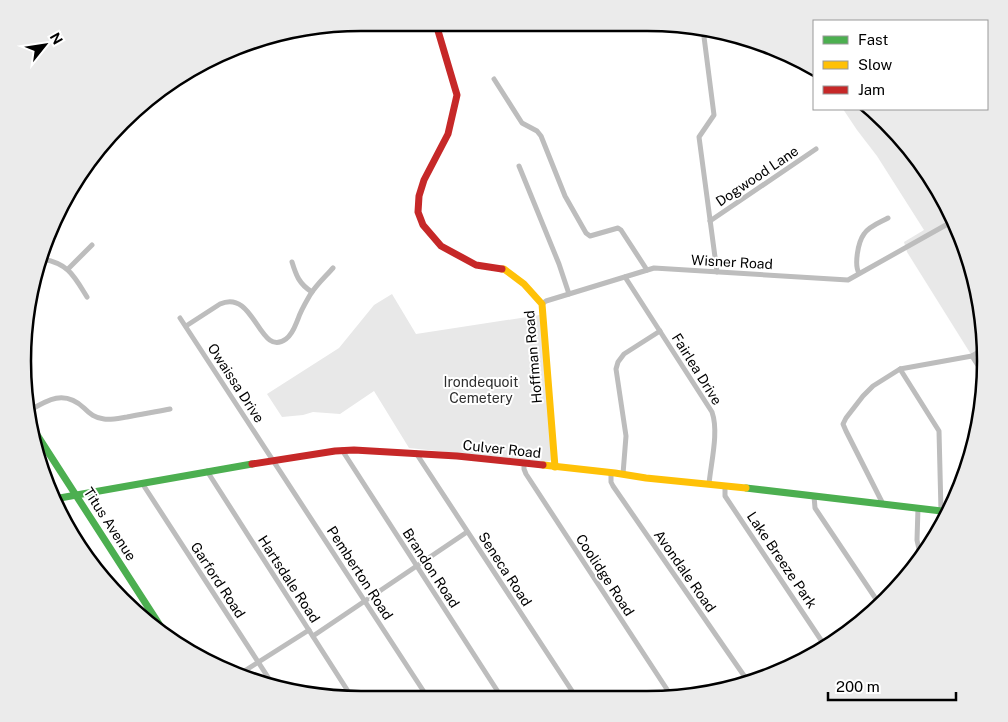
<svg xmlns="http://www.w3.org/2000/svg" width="1008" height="722" font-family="'Public Sans',sans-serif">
<rect width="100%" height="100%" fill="#fff"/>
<!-- green -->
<g fill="#e8e8e8">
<polygon points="843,109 866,109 902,138 940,192 968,252 983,317 984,349 972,356 907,252 904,242 924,230 877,156 857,130"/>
<polygon points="392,294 416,334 540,315 552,459 550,461 545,462 409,448 374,391 340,414 313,412 303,415 282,417 267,394 339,348 374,305"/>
</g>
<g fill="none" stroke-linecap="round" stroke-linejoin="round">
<!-- street -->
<g stroke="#bdbdbd" stroke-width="5">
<polyline points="703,29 714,115 699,137 717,272"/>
<polyline points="494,79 522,123 537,131 541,136 565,196 586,233 590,236 618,228 621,230 647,270"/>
<polyline points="103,144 113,135 121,125"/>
<polyline points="519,166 559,264 569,294"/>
<polyline points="710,221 816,149"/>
<path d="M43,259C69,264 74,276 87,297"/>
<path d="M292,262C296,275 299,284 312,292"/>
<polyline points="68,269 92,245"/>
<path d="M859,273C854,265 858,242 864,234C869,226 881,222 888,218"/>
<path d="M625,277L712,412C719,432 711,462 709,484"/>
<polyline points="542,304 546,301 569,294 654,268 848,280 953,221"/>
<polyline points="180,318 428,698"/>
<path d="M186,326L220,304C255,288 259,359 286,339C293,334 295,326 298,319C301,310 306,302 310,295C316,285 326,276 333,268"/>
<polyline points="972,356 984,375"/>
<polyline points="900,369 939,431 941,511"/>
<path d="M27,412C47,400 64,389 84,408C90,414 95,418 104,419C111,420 120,418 127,417C141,414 156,412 170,409"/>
<polyline points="342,450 502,698"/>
<polyline points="416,453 576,697"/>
<polyline points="524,464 524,469 526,474 672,697"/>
<polyline points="207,471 353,699"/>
<polyline points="611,473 611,482 613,486 747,680"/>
<polyline points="623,474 626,436 616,369 618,362 624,354 660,331"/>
<polyline points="142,483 275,688"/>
<polyline points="725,486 725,496 825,646"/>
<polyline points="814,496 815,508 880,605"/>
<polyline points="883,504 846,431 843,424 846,418 863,396 873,386 900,369 972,356 984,349"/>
<polyline points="918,508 917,540 921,559"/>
<polyline points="313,636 467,532"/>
<polyline points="238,675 309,630"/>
</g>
<!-- fast -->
<g stroke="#4caf50" stroke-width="7">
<polyline points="30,424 168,638"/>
<polyline points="746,488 950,512"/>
<polyline points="54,499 252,464"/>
</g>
<!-- slow -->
<g stroke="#ffc107" stroke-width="7">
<polyline points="502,269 504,269 524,284 542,304 555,467"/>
<polyline points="543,465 615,473 646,478 746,488"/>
</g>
<!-- jam -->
<g stroke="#c62828" stroke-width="7">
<polyline points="436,24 457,95 448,134 424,180 419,196 418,212 423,225 441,246 476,265 502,269"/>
<polyline points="252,464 335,451 354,450 457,456 543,465"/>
</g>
</g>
<g text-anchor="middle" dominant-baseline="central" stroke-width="4" stroke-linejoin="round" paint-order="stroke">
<!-- street labels -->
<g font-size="14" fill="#000" stroke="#fff">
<text transform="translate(757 176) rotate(-34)">Dogwood Lane</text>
<text transform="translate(732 262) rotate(3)">Wisner Road</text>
<text transform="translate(533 357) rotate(-95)">Hoffman Road</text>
<text transform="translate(697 369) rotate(58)">Fairlea Drive</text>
<text transform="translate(236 383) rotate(57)">Owaissa Drive</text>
<text transform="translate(502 449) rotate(6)">Culver Road</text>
<text transform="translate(110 524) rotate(57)">Titus Avenue</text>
<text transform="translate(782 560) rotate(56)">Lake Breeze Park</text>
<text transform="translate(431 568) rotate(57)">Brandon Road</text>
<text transform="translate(505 569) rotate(57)">Seneca Road</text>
<text transform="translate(685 571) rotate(55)">Avondale Road</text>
<text transform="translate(360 573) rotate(57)">Pemberton Road</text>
<text transform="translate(605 575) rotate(57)">Coolidge Road</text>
<text transform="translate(289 579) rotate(57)">Hartsdale Road</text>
<text transform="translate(218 580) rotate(57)">Garford Road</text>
</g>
<!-- park labels -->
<g font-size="14" fill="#2d2d2d" stroke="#fff">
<text x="481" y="382">Irondequoit<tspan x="481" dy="16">Cemetery</tspan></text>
</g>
</g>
<!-- crop -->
<path d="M0 0H1008V722H0ZM361 31H647A330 330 0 0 1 977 361V361A330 330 0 0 1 647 691H361A330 330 0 0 1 31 361V361A330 330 0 0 1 361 31Z" fill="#ebebeb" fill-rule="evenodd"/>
<path fill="none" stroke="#000" stroke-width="2.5" d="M361 31H647A330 330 0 0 1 977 361V361A330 330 0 0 1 647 691H361A330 330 0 0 1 31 361V361A330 330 0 0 1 361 31Z"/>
<!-- legend -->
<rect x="813" y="20" width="175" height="90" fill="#ffffff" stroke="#999999"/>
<rect x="823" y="36" width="25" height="8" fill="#4caf50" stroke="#999999"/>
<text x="858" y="45" font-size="15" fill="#000000">Fast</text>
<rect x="823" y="61" width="25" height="8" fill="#ffc107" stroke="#999999"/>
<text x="858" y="70" font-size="15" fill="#000000">Slow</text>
<rect x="823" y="86" width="25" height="8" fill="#c62828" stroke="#999999"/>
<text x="858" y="95" font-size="15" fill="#000000">Jam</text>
<!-- north arrow -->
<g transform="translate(45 45) rotate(60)" stroke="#ffffff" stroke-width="4" paint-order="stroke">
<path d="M0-4L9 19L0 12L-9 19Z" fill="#000000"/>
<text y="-8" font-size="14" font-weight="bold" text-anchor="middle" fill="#000000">N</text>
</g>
<!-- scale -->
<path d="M828 692v8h128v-8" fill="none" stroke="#000000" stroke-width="2.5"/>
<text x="836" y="692" font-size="15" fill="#000000" stroke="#ffffff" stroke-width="4" paint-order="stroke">200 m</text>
</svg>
